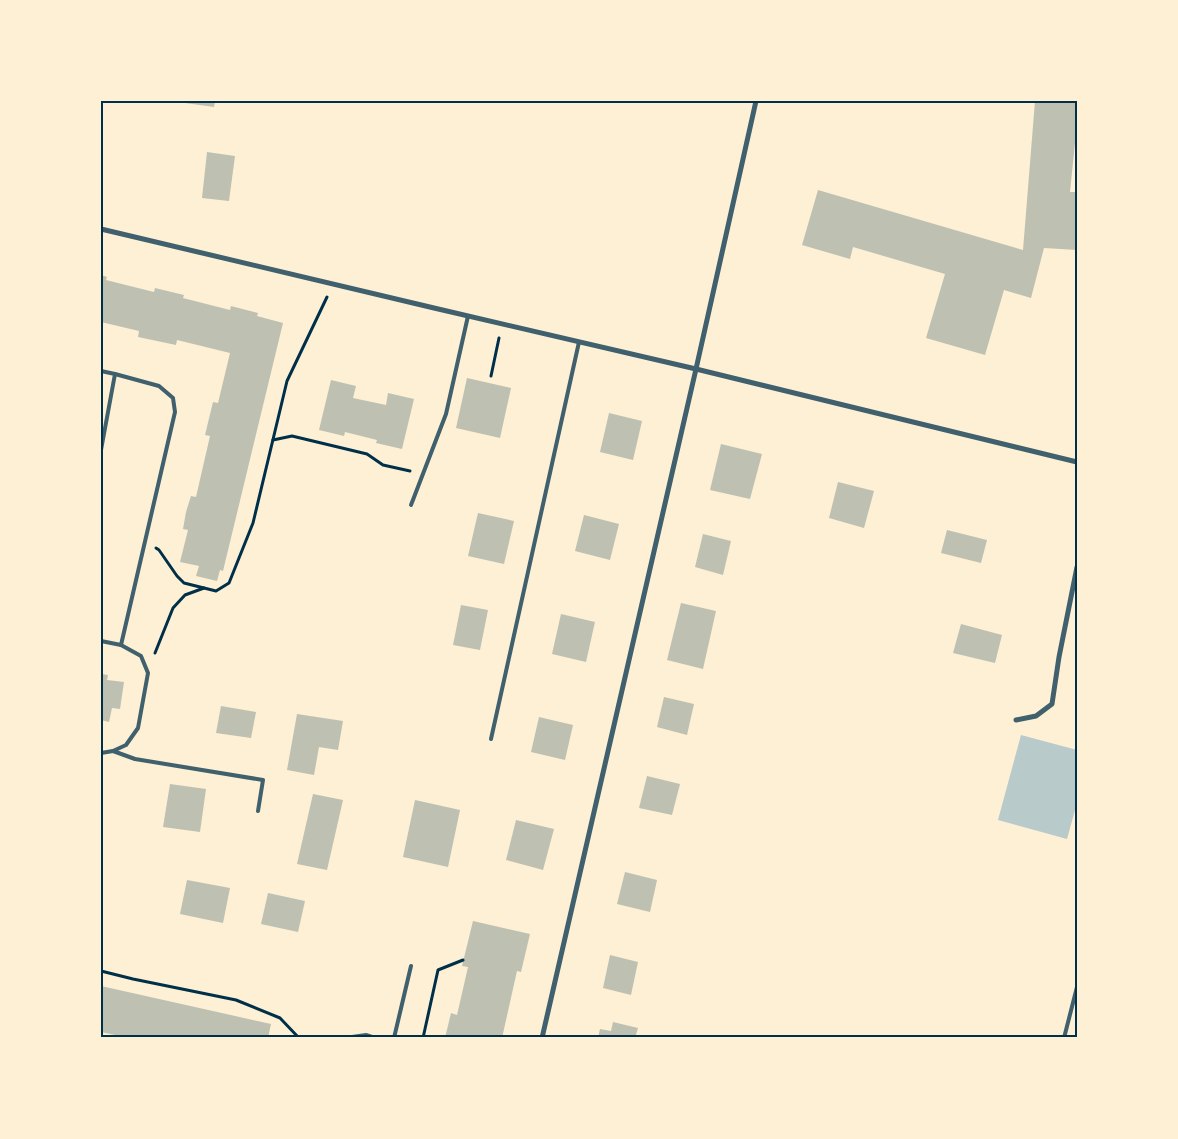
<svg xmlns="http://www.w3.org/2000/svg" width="1178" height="1139" font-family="'Noto Sans',sans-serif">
<rect width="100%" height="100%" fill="#fdf0d5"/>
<!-- green -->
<polygon fill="#b9caca" points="1021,735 1077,750 1077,803 1067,839 998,820"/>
<!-- building -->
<g fill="#bec0b2">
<polygon points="178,101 215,101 214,107 178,102"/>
<polygon points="1035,101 1077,101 1077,123 1070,192 1077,192 1077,250 1044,248 1031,298 1004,290 985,355 926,338 945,274 853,247 850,259 802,245 818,190 1023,250"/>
<polygon points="207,152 235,156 229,201 202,198"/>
<polygon points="101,275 107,277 106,280 154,292 155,288 184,295 183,298 230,310 231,306 258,313 257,316 283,323 223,571 220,570 217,581 196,576 199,566 180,562 188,530 183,529 186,512 191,496 196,497 210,436 205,435 213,402 218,403 230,353 177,340 176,345 138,337 139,331 101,322"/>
<polygon points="467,378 511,388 500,438 456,428"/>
<polygon points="331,380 356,386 353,398 386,405 388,393 414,399 402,449 376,443 377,440 345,432 344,436 319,430"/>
<polygon points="609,413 642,421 633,460 600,452"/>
<polygon points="721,444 762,454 750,499 710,490"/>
<polygon points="838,482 874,491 864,528 829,518"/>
<polygon points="478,513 514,521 504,564 468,556"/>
<polygon points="584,515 619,524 610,560 575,551"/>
<polygon points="947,530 987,540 981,563 941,553"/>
<polygon points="703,534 731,541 723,575 695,567"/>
<polygon points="681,603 716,611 703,669 667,660"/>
<polygon points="461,605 488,610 480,650 453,645"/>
<polygon points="561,614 595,622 586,662 552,654"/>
<polygon points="961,624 1002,635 995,663 953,653"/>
<polygon points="101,674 108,675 107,680 124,682 120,709 112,708 109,722 101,720"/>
<polygon points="664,697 694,704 687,735 657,727"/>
<polygon points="221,706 256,712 251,738 216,733"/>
<polygon points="297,714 343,721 338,750 319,747 314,775 287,770"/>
<polygon points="539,717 573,725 565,760 531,752"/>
<polygon points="647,776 680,784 672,815 639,808"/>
<polygon points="170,784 206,789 200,832 163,827"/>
<polygon points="313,794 343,800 327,870 297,864"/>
<polygon points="415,800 460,810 448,867 403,857"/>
<polygon points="516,820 554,829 543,870 506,860"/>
<polygon points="625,872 657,880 650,912 617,904"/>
<polygon points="187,880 230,888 223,923 180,914"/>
<polygon points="268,893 305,901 298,932 261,924"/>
<polygon points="473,921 530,934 521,972 517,971 502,1038 445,1038 451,1013 457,1015 468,967 462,966"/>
<polygon points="610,955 638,962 631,995 603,988"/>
<polygon points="101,986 271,1024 268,1038 129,1038 101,1032"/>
<polygon points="613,1022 638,1028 635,1038 598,1038 600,1029 611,1031"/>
</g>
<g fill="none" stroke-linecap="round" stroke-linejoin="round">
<!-- path -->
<g stroke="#003049" stroke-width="3">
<polyline points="491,376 499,338"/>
<polyline points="273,440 292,436 367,454 383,465 410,471"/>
<polyline points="156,548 159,550 177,576 184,583 216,591 229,583 253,523 287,381 327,297"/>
<polyline points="155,653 173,608 185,595 204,588"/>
<polyline points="101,971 133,979 236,1000 280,1018 299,1038"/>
<polyline points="423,1038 438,970 463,960"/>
</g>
<!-- service -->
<g stroke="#3f606c" stroke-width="4">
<polyline points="101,371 115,374 101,450"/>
<polyline points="411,505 446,414 468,316"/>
<polyline points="101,641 121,645"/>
<polyline points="491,739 579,342"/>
<polyline points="113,751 135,759 263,780 258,811"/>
<polyline points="101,753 113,751 126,745 138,728 148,673 141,656 121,645 175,412 173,398 159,386 115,374"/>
<polyline points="345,1038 366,1035 375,1038"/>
<polyline points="394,1038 411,966"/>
<polyline points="1064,1038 1077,987"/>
</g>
<!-- minor -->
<g stroke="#3f606c" stroke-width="5">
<polyline points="101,229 434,308 696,369 1077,462"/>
<polyline points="1016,720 1036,716 1052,704 1059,657 1077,567"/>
<polyline points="542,1038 696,369 756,101"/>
</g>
</g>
<!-- border -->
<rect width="1178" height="1139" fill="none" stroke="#fdf0d5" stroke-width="205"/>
<rect x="102" y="102" width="974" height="934" fill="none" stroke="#003049" stroke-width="2"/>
</svg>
